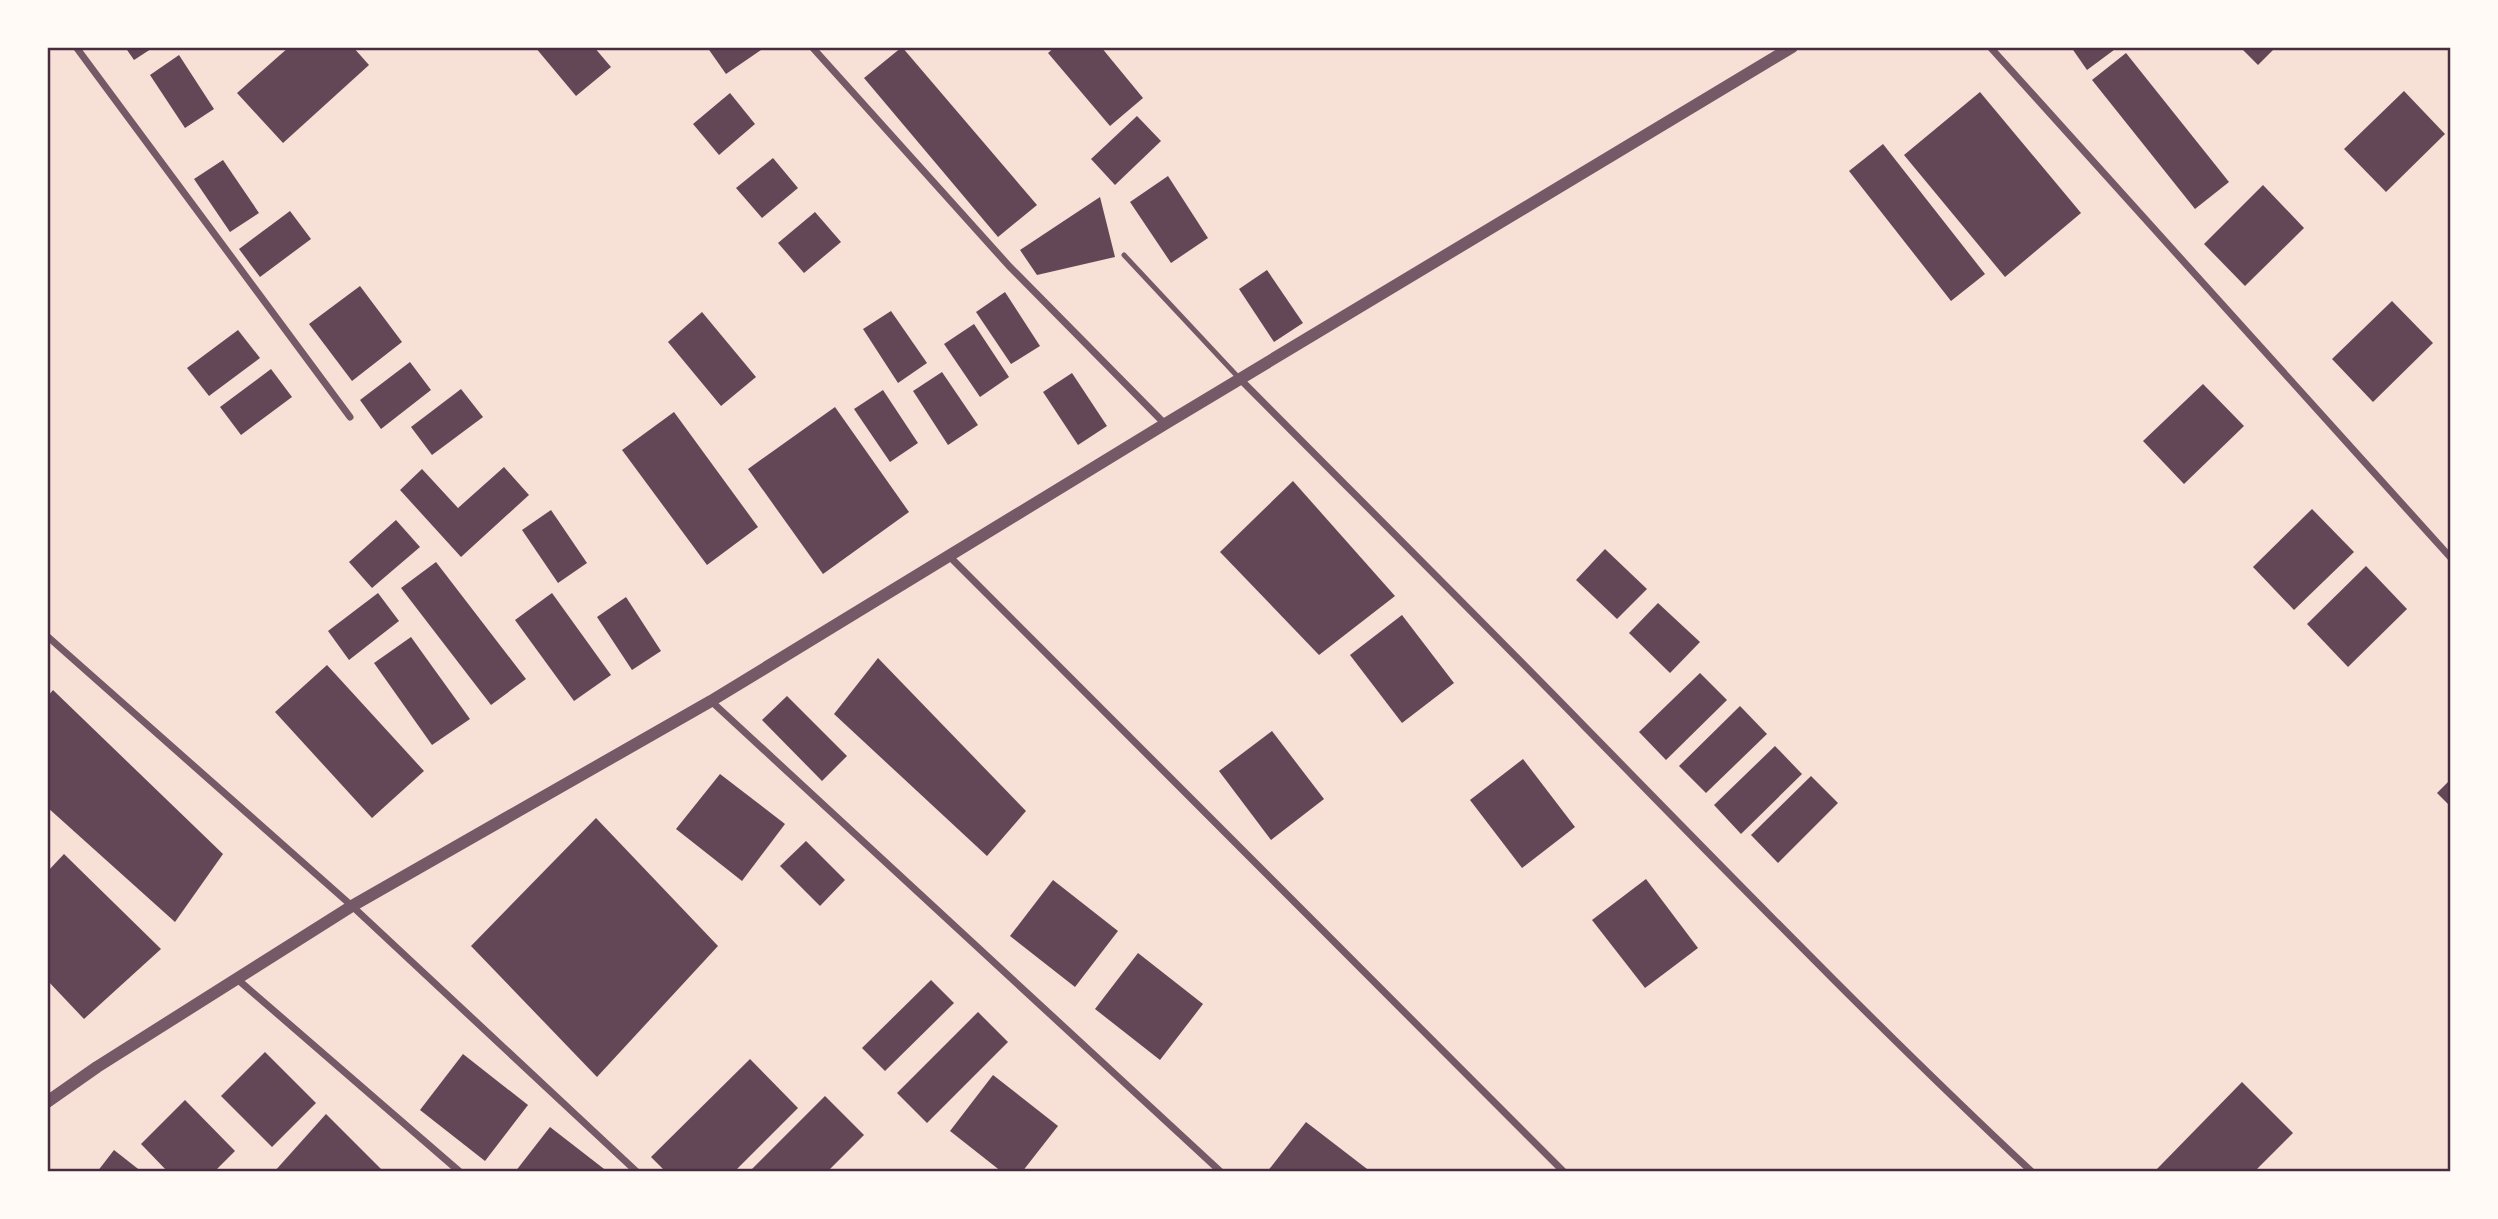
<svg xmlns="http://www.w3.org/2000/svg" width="2498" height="1219" font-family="'Work Sans',sans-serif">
<rect width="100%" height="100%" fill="#f7e1d7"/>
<!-- building -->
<g fill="#644757">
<polygon points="125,47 154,47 134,60"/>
<polygon points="289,47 353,47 369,65 283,143 237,93"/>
<polygon points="535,47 594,47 611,67 576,96"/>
<polygon points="707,47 759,47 761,50 726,74"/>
<polygon points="902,47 1037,205 998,237 864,78"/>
<polygon points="1055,47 1101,47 1143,98 1110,126 1048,53"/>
<polygon points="2071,47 2118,47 2087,70"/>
<polygon points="2240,47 2276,47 2258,65"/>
<polygon points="2126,53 2229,182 2195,209 2092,80"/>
<polygon points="179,55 214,109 185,128 150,75"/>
<polygon points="2404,91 2445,134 2386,192 2344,149"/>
<polygon points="1980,92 2081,213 2005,277 1904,155"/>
<polygon points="730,93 755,124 719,155 693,124"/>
<polygon points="1137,116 1161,141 1115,185 1091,159"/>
<polygon points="1883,144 1985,274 1951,301 1849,171"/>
<polygon points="773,158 798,188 762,218 736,188"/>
<polygon points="223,160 259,213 230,232 194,179"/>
<polygon points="1168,176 1208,238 1171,263 1130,202"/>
<polygon points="2263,185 2304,228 2245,286 2204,244"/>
<polygon points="1100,197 1115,257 1037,275 1020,250"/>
<polygon points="290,211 311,239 260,277 239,249"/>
<polygon points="815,212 841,242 804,273 778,243"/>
<polygon points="1267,270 1303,323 1274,342 1239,289"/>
<polygon points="360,286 402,342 352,381 309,324"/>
<polygon points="1005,292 1040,346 1011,364 976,312"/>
<polygon points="2392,301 2433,343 2373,402 2332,359"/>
<polygon points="891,311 927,363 898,383 863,329"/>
<polygon points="702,312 756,377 721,406 668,342"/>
<polygon points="974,324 1009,377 980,397 944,344"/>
<polygon points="238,330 260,358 209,396 187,368"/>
<polygon points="410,362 431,390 381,429 360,400"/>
<polygon points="271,369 292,397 241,435 220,407"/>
<polygon points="942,372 978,425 948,445 913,391"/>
<polygon points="1072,373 1107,426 1078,445 1043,392"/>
<polygon points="2203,384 2244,426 2184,484 2143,441"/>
<polygon points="461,389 483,417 432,455 411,427"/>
<polygon points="883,390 918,443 890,462 854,409"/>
<polygon points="835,407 909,512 823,574 748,469"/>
<polygon points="674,412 758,527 707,565 622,450"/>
<polygon points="504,467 529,495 461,557 400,490 422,469 458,508"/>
<polygon points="1293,481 1395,596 1319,655 1220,552"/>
<polygon points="2312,509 2354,552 2294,610 2253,567"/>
<polygon points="551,510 587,563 558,583 522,530"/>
<polygon points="396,520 420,547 372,588 349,562"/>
<polygon points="1605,549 1647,589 1617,619 1576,580"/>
<polygon points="436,562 526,679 491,705 401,588"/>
<polygon points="2366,566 2407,609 2348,667 2307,624"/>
<polygon points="378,593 399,621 349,660 328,631"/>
<polygon points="552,593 611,675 574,701 515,620"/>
<polygon points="626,597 661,651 632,670 597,617"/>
<polygon points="1658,603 1700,642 1670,673 1629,633"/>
<polygon points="1402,615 1454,683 1402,723 1350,655"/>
<polygon points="411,637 470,719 432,745 374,663"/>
<polygon points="878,658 1026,811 987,856 834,714"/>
<polygon points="327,665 424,771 372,818 275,712"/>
<polygon points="1700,673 1727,700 1666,760 1639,732"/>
<polygon points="53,690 223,854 175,922 47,807 47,697"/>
<polygon points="787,696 847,756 822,781 762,720"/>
<polygon points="1740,706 1767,734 1706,793 1679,766"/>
<polygon points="1272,731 1324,799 1271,840 1219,771"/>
<polygon points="1775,746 1802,774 1741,834 1714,805"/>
<polygon points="1523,759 1575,827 1522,868 1470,800"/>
<polygon points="720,774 785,824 742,881 676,829"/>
<polygon points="1811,776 1838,803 1778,863 1751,835"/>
<polygon points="2451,779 2451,807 2437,793"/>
<polygon points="596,818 718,946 597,1077 471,946"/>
<polygon points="806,841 845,880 820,906 780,866"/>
<polygon points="64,854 161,949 84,1019 47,980 47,872"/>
<polygon points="1646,879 1698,948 1645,988 1592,920"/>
<polygon points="1053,880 1118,931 1075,987 1010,936"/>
<polygon points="1138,953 1203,1004 1160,1060 1095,1009"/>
<polygon points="931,980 954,1003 885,1071 862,1048"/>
<polygon points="978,1012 1008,1042 927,1123 897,1093"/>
<polygon points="265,1052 316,1103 272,1147 221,1096"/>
<polygon points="463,1054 528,1105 485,1161 420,1110"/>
<polygon points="750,1059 798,1108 734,1172 666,1172 651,1157"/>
<polygon points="993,1075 1058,1126 1022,1172 1002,1172 950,1131"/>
<polygon points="2242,1082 2293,1133 2254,1172 2154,1172"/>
<polygon points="825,1096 864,1135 827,1172 749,1172"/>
<polygon points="185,1100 235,1151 214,1172 168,1172 141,1144"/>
<polygon points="326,1114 384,1172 274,1172"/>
<polygon points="1306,1122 1371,1172 1267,1172"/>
<polygon points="550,1127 608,1172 515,1172"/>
<polygon points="114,1150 142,1172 97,1172"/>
</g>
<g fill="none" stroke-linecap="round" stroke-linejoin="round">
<!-- service -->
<polyline stroke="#755966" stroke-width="5" points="1124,255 1239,378"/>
<!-- minor -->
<g stroke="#755966" stroke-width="7">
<polyline points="76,47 350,417"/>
<polyline points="812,47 1009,266 1165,424"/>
<polyline points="1990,47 2451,558"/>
<path d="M1240,379C1355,495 1471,610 1585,727C1732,877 1878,1028 2032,1172"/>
<polyline points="950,557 1564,1172"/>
<polyline points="47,636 352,906 637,1172"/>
<polyline points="711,701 1221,1172"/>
<polyline points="236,978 460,1172"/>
</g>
<!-- tertiary -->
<polyline stroke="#755966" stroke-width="12" points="47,1102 97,1067 352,906 711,701 1165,424 1792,47"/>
</g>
<!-- border -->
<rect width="2498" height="1219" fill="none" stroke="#fffaf5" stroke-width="98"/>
<rect x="49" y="49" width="2400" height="1121" fill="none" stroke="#4a2c40" stroke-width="2.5"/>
</svg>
